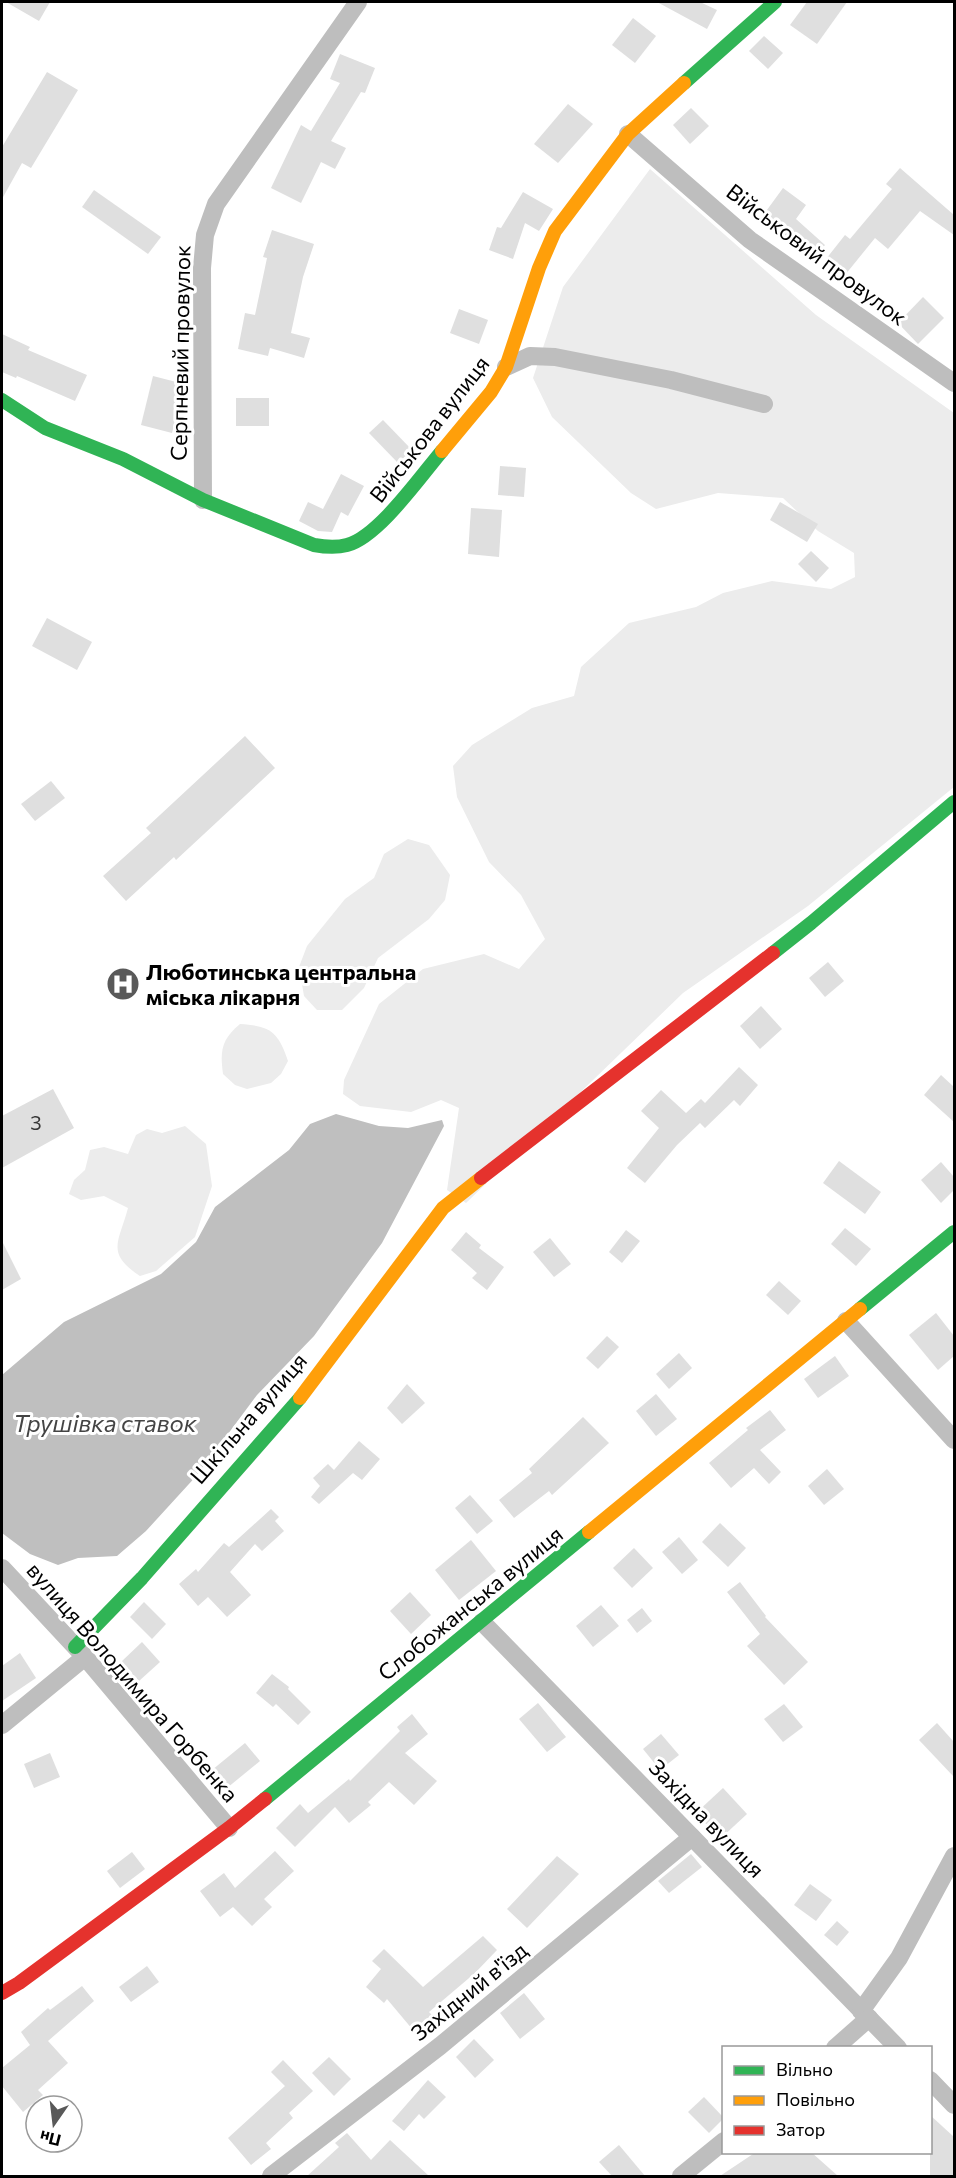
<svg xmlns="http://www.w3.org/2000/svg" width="956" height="2178" font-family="Commissioner,sans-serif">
<rect width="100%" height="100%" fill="#fff"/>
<!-- green -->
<g fill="#ececec">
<polygon points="650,169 816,315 954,413 954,787 808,906 683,993 466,1203 447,1190 459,1108 441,1100 411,1112 360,1106 343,1094 344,1080 379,1004 423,969 484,954 519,969 545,939 521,895 489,862 457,797 453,766 472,745 532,708 574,696 581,667 629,623 696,607 723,593 772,581 831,589 855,577 854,553 818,531 783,498 718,493 656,509 631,493 552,417 533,378 563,287"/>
<polygon points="408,839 429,845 450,875 445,900 429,919 378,958 364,988 342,1010 317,1010 304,996 299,967 307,946 345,899 374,878 384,854"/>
<path d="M240,1024C271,1026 278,1032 288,1061L281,1074L271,1083L247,1089L235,1085L223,1074C220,1051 221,1040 240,1024Z"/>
<path d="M185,1126L206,1144L212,1186L195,1237L156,1271L140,1276C105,1253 119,1242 128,1208L104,1196L81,1200L69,1194L74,1180L85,1170L90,1150L104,1147L128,1154L136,1135L147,1129L162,1133Z"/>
</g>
<!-- water -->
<polygon fill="#bfbfbf" points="336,1114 379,1126 408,1128 442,1120 444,1126 382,1243 314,1336 257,1395 199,1473 146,1531 117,1556 78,1558 58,1565 30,1554 2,1533 2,1375 64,1322 161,1274 196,1242 215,1207 289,1150 310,1124"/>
<!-- building -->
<g fill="#dfdfdf">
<polygon points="6,2 50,2 39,21"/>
<polygon points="657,2 700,2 717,10 707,29"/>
<polygon points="807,2 847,2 817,44 790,25"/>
<polygon points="633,18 656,36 635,63 612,45"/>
<polygon points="764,36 783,53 768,69 749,51"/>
<polygon points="340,54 375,68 365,93 361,92 331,141 346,148 335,169 321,162 301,203 271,188 301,125 311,131 340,83 330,79"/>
<polygon points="47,72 78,90 31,168 22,163 2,199 2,147"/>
<polygon points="568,104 593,124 558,163 534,144"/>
<polygon points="691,108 709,126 690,144 673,125"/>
<polygon points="900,168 954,215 954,235 920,211 888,249 875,238 845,275 826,259 845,235 850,239 892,189 886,184"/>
<polygon points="783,188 806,205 796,219 825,245 814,258 761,218"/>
<polygon points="94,190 161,237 148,254 82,207"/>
<polygon points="523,192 553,209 539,231 525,223 513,259 489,250 497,227 501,228"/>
<polygon points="272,230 314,244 303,277 291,333 310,338 304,358 270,348 268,356 238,349 245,313 255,315 267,258 263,257"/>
<polygon points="923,297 944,318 918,344 898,323"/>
<polygon points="459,309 488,320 479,344 450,333"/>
<polygon points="2,334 30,347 28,350 87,375 75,401 17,376 16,378 2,372"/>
<polygon points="153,376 184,384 172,433 141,425"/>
<rect x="236" y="398" width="33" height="28"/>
<polygon points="383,420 412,450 398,463 369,433"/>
<polygon points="500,466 526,468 524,497 498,495"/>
<polygon points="341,474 364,486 348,516 341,512 332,532 318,531 299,521 308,502 323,509"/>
<polygon points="780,502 818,524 807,542 770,520"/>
<polygon points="471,508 502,510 499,557 468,554"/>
<polygon points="811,551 829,568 816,582 798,564"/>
<polygon points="47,618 92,642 77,670 32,646"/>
<polygon points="245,736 275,768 176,860 174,857 126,901 103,876 151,833 146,828"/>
<polygon points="51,781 65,798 35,821 21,804"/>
<polygon points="828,962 844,981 825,997 809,978"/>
<polygon points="761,1006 782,1029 760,1049 740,1026"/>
<polygon points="739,1067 758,1085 740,1106 734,1100 705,1128 700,1123 677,1145 645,1183 627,1168 659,1128 641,1111 661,1090 686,1113 701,1099 705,1103"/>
<polygon points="941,1075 954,1087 954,1122 924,1095"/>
<polygon points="53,1089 74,1128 2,1168 2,1116"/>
<polygon points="839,1161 881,1192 865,1214 823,1183"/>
<polygon points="941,1162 954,1177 954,1190 941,1203 921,1180"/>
<polygon points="845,1228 871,1249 856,1266 831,1244"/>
<polygon points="626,1230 640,1241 622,1263 609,1252"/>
<polygon points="466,1232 481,1245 479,1248 504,1267 487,1290 472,1278 477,1273 451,1250"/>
<polygon points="550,1238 571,1264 554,1277 533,1252"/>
<polygon points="2,1241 21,1279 2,1290"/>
<polygon points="779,1281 801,1301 788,1315 766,1295"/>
<polygon points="936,1313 954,1336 954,1356 938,1370 909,1335"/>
<polygon points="607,1336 619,1347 598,1369 586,1358"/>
<polygon points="679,1353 692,1368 669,1389 656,1374"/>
<polygon points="835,1356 849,1376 818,1398 804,1379"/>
<polygon points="407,1384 425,1403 402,1424 387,1408"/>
<polygon points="656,1394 677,1419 656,1436 636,1411"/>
<polygon points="770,1410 786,1430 760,1450 781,1472 769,1484 754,1468 731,1488 709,1463 748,1430 746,1428"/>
<polygon points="583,1417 609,1443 552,1495 549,1491 514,1518 499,1500 532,1473 529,1469"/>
<polygon points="359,1441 380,1459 362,1480 353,1473 319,1504 311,1497 320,1486 313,1478 328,1464 334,1470"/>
<polygon points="827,1469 844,1489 824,1505 808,1486"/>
<polygon points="470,1495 493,1521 477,1534 455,1508"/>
<polygon points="271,1509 279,1517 275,1521 284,1531 262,1551 255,1544 230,1572 251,1595 227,1617 208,1597 198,1606 179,1584 196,1569 198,1572 224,1543 229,1547"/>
<polygon points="720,1523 746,1548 728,1567 702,1542"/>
<polygon points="679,1537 698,1560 682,1574 662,1552"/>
<polygon points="471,1540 496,1571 459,1600 435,1570"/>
<polygon points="634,1548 653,1568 632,1588 613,1568"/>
<polygon points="740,1582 766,1616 765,1617 808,1662 784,1685 747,1646 760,1634 727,1592"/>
<polygon points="410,1592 431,1615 411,1634 390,1611"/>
<polygon points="144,1602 166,1624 152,1639 130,1617"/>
<polygon points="601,1605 619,1626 593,1647 576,1626"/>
<polygon points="642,1608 652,1621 637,1633 627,1620"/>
<polygon points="142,1642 160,1662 139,1681 121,1662"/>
<polygon points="20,1653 36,1678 2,1701 2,1666"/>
<polygon points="272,1674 289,1687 288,1689 311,1712 298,1725 276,1704 273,1707 256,1693"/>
<polygon points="538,1703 566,1737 547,1752 519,1719"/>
<polygon points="784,1704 803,1727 783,1742 764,1719"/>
<polygon points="412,1714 428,1734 405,1753 437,1781 414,1805 389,1782 368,1802 371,1805 349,1823 335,1807 295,1847 276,1828 300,1804 308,1813 349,1779 350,1781 400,1731 397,1727"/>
<polygon points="937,1723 954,1742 954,1777 919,1740"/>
<polygon points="661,1734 679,1755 660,1770 643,1749"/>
<polygon points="245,1743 260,1761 227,1788 212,1770"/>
<polygon points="50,1753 60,1777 34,1788 24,1764"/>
<polygon points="723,1788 747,1814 720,1839 696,1813"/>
<polygon points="275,1851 294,1871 264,1899 272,1907 252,1926 233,1907 220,1917 200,1891 224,1873 235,1888"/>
<polygon points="132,1852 145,1869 120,1888 107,1871"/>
<polygon points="691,1854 702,1867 669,1893 658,1881"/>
<polygon points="557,1856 579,1874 527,1928 507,1909"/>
<polygon points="810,1884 832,1900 816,1921 794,1905"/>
<polygon points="837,1921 849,1932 837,1946 824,1935"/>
<polygon points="483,1936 497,1950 475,1973 429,2012 432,2015 413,2030 387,1999 384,2003 366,1987 381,1969 372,1961 384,1949 423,1987"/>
<polygon points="147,1966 159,1982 131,2002 119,1987"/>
<polygon points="82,1986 94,2001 48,2041 68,2063 38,2090 43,2095 23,2112 2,2086 2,2068 30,2045 21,2032 48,2008 50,2010"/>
<polygon points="524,1993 545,2019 520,2039 500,2013"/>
<polygon points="474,2039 494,2060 475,2078 456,2057"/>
<polygon points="329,2057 351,2079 334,2096 312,2073"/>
<polygon points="283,2060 313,2091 289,2113 293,2118 266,2143 271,2149 251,2165 228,2138 285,2086 271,2072"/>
<polygon points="428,2080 446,2097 424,2119 419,2114 404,2131 392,2121"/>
<polygon points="704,2097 723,2117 723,2119 709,2133 688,2112"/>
<polygon points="930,2115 954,2137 954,2176 930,2176"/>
<polygon points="347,2133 371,2160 390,2140 429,2176 307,2176 339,2147 335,2143"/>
<polygon points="619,2145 645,2176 612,2176 599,2162"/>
<polygon points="756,2152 811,2152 838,2176 720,2176"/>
</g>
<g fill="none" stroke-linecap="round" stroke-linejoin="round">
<!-- street -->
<g stroke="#bebebe" stroke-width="18">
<polyline points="628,134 750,240 954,383"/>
<polyline points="506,367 530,356 555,357 671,380 764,404"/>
<polyline points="203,500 202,268 205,235 216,204 358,2"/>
<polyline points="846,1321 954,1440"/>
<polyline points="2,1568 85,1657 229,1828"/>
<polyline points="482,1622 898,2048"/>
<polyline points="2,1725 85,1657"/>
<polyline points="861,2011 899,1958 954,1856"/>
<polyline points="835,2048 869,2018"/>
<polyline points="930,2080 954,2105"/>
<polyline points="271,2176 440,2046 692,1837"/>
<polyline points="681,2176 724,2141"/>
</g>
<!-- fast -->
<g stroke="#30b455" stroke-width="14">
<polyline points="684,83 775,2"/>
<path d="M2,400L45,428L123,459L203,500L314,545C325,547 336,548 347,545C378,537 420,477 442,451"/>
<polyline points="773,953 811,923 954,802"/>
<polyline points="860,1309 954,1232"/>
<polyline points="75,1647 142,1578 300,1398"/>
<polyline points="265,1799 589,1532"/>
</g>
<!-- slow -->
<g stroke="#ff9f0a" stroke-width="14">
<polyline points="442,451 491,392 506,367 539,268 555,231 628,134 684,83"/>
<polyline points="300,1398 443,1208 481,1178"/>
<polyline points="589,1532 860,1309"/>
</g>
<!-- jam -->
<g stroke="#e5322d" stroke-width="14">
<polyline points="481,1178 773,953"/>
<polyline points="2,1993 19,1983 229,1828 265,1799"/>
</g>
</g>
<!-- icons -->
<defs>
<g id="hospital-disc" transform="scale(1.725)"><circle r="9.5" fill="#595959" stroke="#fff"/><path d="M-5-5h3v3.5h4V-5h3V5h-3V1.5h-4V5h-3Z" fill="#fff"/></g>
</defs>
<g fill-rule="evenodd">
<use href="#hospital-disc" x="123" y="984"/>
</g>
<g text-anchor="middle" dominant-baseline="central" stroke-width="6" stroke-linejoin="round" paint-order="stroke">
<!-- number labels -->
<g font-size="20" fill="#383838">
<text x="36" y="1122">3</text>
</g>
<!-- street labels -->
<g font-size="22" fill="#000" stroke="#fff">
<text transform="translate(817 254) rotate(37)">Військовий провулок</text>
<text transform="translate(180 353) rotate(-89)">Серпневий провулок</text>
<text transform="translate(429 429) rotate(-52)">Військова вулиця</text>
<text transform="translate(248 1418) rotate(-49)">Шкільна вулиця</text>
<text transform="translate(470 1603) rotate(-39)">Слобожанська вулиця</text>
<text transform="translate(133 1682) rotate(49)">вулиця Володимира Горбенка</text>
<text transform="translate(707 1818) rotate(46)">Західна вулиця</text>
<text transform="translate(469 1991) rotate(-39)">Західний в'їзд</text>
</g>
<!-- poi labels -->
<g font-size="22" font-weight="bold" fill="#000" stroke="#fff" text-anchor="start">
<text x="146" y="971">Люботинська центральна<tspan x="146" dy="25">міська лікарня</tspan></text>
</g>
<!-- water labels -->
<g font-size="24" font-style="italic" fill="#444" stroke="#fff">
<text x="105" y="1422">Трушівка ставок</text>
</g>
</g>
<!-- border -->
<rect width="956" height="2178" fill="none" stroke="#000000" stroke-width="6"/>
<!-- legend -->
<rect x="722" y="2046" width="210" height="108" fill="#ffffff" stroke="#999999" stroke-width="1.5"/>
<rect x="734" y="2066" width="30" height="9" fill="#30b455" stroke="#999999" stroke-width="1.5"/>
<text x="776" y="2076" font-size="18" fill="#000000">Вільно</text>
<rect x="734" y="2096" width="30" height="9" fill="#ff9f0a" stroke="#999999" stroke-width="1.5"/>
<text x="776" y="2106" font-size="18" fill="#000000">Повільно</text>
<rect x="734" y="2126" width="30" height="9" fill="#e5322d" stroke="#999999" stroke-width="1.5"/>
<text x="776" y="2136" font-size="18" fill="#000000">Затор</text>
<!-- north arrow -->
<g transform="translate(54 2124) rotate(194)"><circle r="28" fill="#ffffff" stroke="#999999" stroke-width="1.5"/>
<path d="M0-4.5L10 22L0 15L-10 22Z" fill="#595959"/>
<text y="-9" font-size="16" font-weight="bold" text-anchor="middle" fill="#000000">Пн</text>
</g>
</svg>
